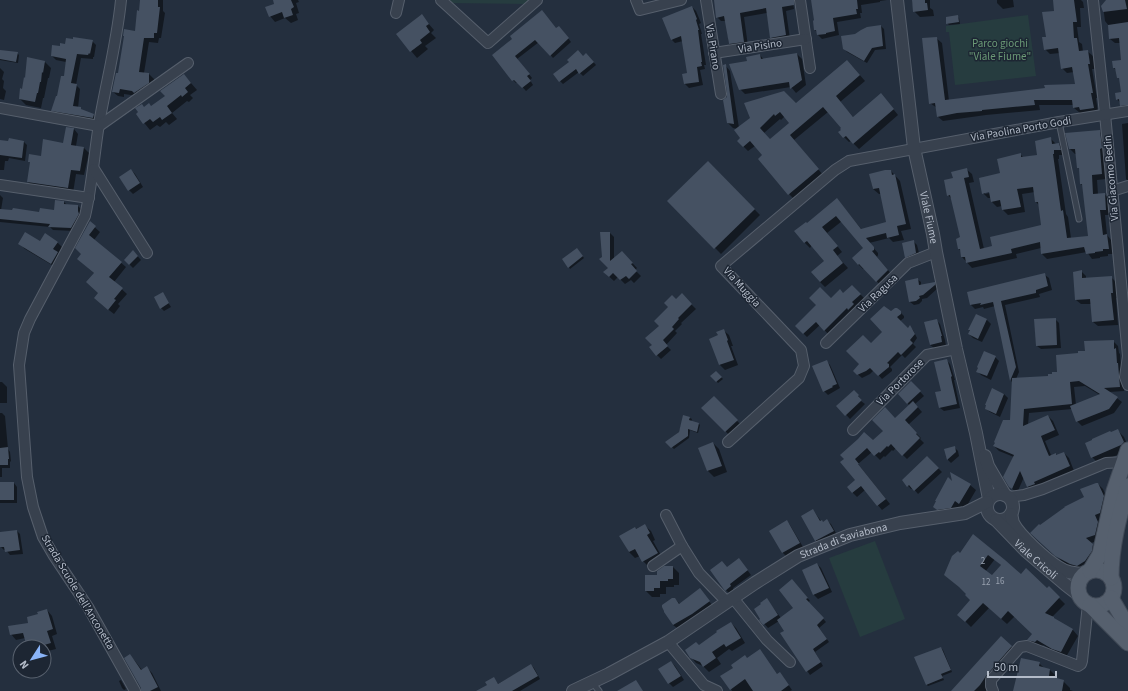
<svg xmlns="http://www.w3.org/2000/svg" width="1128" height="691" font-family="'Source Sans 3',sans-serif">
<rect width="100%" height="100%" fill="#242f3e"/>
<!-- green -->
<g fill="#263c3f">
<polygon points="443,0 530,0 525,4 446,3"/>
<polygon points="1028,15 1036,76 955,85 949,32 946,32 946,26"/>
<polygon points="875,541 905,619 860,637 829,558"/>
</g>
<!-- shadow -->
<g fill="#0007" fill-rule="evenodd">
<polygon points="141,0 163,0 163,11 165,13 161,38 159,38 158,43 149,42 144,73 149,74 154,79 153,88 138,96 124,94 124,97 118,96 113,92 119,74 125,37 124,36 136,32 140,12"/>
<polygon points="274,0 298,0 299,2 296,3 299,13 296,14 298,20 291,23 285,18 275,22 270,16 276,5"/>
<polygon points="721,0 794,0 795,1 793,2 794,9 786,11 790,39 776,42 771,37 767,13 744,17 748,46 734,48 729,44 726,21 721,21 717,17"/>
<polygon points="811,0 887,0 880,1 880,2 861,5 862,13 860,13 861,18 837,22 839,35 822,39 818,35 817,32 815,30 816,21 812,2"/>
<polygon points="912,0 930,0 930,8 933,10 934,16 920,17 914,11"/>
<polygon points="997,0 1013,0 1014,7 1003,9 997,3"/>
<polygon points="1054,0 1081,0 1083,2 1084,8 1080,8 1081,27 1077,27 1079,42 1082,44 1083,52 1087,51 1093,56 1095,69 1092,69 1097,98 1096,98 1098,113 1086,115 1083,113 1080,113 1074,108 1074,105 1039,105 1040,110 986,115 943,121 937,116 937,108 930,103 936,38 942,43 949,101 1076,85 1074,72 1067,73 1062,68 1060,53 1050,54 1045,49 1047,38 1055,11"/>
<polygon points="1107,0 1128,0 1128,109 1125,109 1117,99 1122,93 1120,80 1118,77 1117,71 1114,68 1122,60 1120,43 1115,43 1110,39 1109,26 1105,21 1103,6"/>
<polygon points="692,7 696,11 701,23 699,24 702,34 701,34 706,65 704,65 705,69 700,70 703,85 689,88 685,84 683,75 688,74 683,41 675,43 672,40"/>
<polygon points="421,15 434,30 431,33 436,38 425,46 428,49 417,58 397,34"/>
<polygon points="957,16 959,18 960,24 949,25 947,23"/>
<polygon points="881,26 884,29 886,49 875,50 867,63 847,52 844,48 855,35"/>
<polygon points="557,29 562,30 571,42 553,58 539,42 517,59 532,78 530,80 533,85 526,91 518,82 516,83 513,80 493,55"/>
<polygon points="92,41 96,45 94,57 93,57 93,59 81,58 76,85 80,89 78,108 80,108 83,111 93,115 98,119 97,122 57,115 53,110 65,78 66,62 56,60 52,56 61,48"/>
<polygon points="0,51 17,53 19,55 18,63 0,60"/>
<polygon points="797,54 802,59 806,85 796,93 791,87 745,94 740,89 748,62 760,55 764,60"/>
<polygon points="583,57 589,57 596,65 583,76 579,72 563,84 560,81"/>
<polygon points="45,62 51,68 49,78 48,78 44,98 43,98 41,108 26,105 20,99 23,90"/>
<path d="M725,65L730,71L739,128L796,105L852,66L865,81L840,102L854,118L886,100L898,115L859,149L851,141L849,142L844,137L842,128L828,112L794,140L823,175L794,199L789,194L763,155L755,146L748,151L743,146L742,138L737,129L733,128L728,123V97ZM785,116L790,123L770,140L764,133L780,119L781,120Z"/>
<polygon points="0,68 4,72 2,79 4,81 3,88 6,91 4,100 0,99"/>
<polygon points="184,75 197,90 190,95 193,98 189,102 187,101 172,113 177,119 169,125 166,122 160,127 157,125 150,130 137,114 145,108 152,107 166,96"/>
<polygon points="1128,123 1128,181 1126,179 1122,124"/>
<polygon points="74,129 78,134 76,146 84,148 89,153 84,175 76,174 73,193 33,187 28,182 31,163 29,161 42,157 64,144"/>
<path d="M1100,132L1105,137L1106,179L1097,180L1098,194H1104L1110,199L1111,215H1105L1107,235L1112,241L1113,254H1108V256L1100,257V258L1092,259L1087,252L1047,259L1042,254L1041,248L1016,254L1017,258L972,268L962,257L961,251L959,249L962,238L953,200L948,195L954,179L966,169L972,174L974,182L969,183L984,249L993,247L1042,226L1039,205L1036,202L1035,192L1022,194L1025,212L1008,215L1003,210L1002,206L997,207L992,202L991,198H988L983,193L1021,155L1023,157L1038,156L1050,138L1056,144H1059L1064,149L1065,155H1059V159H1058L1066,214L1068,217L1071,238L1089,237L1083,186L1081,184L1080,170L1078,167L1077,154H1075L1070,149ZM994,190V192L985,194V192Z"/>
<polygon points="0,141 24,142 27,145 25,161 9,158 8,161 5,161 4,170 0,170"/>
<polygon points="708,162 760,215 721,254 669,201"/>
<polygon points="131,170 135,174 143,187 133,194 129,190"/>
<polygon points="891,171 900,181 911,229 901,231 904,240 893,242 889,238 869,243 878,253 878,255 877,257 893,276 881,286 865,268 863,269 858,264 865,248 842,221 827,233 842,252 837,256 848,268 825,287 820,282 825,261 812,245 810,248 805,243 807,224 837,199 862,230 888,223 881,194 879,194 873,189 870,175"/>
<polygon points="0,195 3,198 1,210 40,213 55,211 64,202 67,205 78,206 81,209 81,216 75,231 53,230 50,227 0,222"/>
<polygon points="90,223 100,232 94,240 126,267 114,282 127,294 118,304 120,306 114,314 100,303 95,274 78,259 82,254"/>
<polygon points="610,233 614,237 614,259 622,252 637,268 635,270 641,276 634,283 631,280 625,284 618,277 614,281 604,272 609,268 603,257"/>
<polygon points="913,241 917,245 920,257 909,261 906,257"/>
<polygon points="57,242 63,248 59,254 63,258 57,268 25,249 19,243"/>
<polygon points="133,251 141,260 133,268 125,260"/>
<polygon points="578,251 584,258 570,269 569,267"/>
<polygon points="1081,271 1086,276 1086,279 1111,277 1116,282 1117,298 1116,298 1118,325 1098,326 1093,322 1092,304 1081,304 1076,300"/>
<path d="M1045,275L1049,278L1052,290L1039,294L1040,297L1005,305L1019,372L1016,379L1049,377L1058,373L1079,354L1113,341L1118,346L1119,353L1120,354L1121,367L1123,369L1124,391L1109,392L1122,402L1114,413L1082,426L1077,421L1072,409L1029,413L1028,425L1048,416L1053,421L1059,435L1045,441L1051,455V456L1056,454L1057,456L1064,453L1069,458L1074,471L1033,491L1028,487L1024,477L1017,493L1010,487L1014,457L999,451L994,446L1011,421L1013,383L1011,381L1000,328L995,306L984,309L983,307L975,309L971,305L968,293ZM1085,386L1100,395L1076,405L1074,387Z"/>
<polygon points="917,279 921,282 921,286 934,283 938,288 927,298 922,299 922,301 919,304 914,305 910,302 906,282"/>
<polygon points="852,286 864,298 855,306 857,308 852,313 851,311 828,334 820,325 807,337 796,326 831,299 843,294"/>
<polygon points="162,293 171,307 164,311 161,308"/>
<polygon points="682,295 696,309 681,323 682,324 675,331 677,333 666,345 671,350 661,359 657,355 653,345 660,326 669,307"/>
<polygon points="897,309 904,316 904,318 900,321 908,329 910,327 913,330 917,338 913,344 916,347 905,358 902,355 890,367 892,369 892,371 882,379 874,370 870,374 862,378 854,371 861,365 871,345 883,332 891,313"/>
<polygon points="976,315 987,320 991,324 982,342 973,338 969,334 971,331 969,330"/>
<polygon points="1055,319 1059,323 1061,348 1041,349 1037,346"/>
<polygon points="936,320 940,324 945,340 946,346 934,348 930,345"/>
<polygon points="723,330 729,335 733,346 731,346 738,365 725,370 720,365 710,339 719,336"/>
<polygon points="995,357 999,361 991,380 981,375 977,371"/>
<polygon points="946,360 950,364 955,380 954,380 960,408 944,411 940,408"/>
<polygon points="826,361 830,365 840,388 828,395 824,391"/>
<polygon points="716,372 723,379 718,383 712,376"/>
<polygon points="0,382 2,382 7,387 7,403 0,403"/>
<polygon points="911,382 924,396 915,404 922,412 908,425 921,438 920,439 924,443 907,459 896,448 893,451 892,450 885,457 884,456 880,460 872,452 858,464 890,504 882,510 865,490 857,497 853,493 848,487 856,480 842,463 873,441 910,406 899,394"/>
<polygon points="993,390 1004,394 1008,398 1000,417 990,412 986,409"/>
<polygon points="854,391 862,400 861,401 865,404 850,419 838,406"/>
<polygon points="714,397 743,427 732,438 703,408"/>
<polygon points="0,413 2,413 5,416 8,449 10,452 11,461 10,462 10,468 2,468 2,477 0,477"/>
<polygon points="684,416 690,418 692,419 691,422 699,424 700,425 698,433 690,430 689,438 674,449 667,442 679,432"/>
<polygon points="1118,431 1124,437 1128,446 1127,451 1098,463 1092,457"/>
<polygon points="713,443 719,449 727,472 714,477 708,471 699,448"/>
<polygon points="954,447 958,451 959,456 951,463 948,460 945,450"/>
<polygon points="927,457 942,472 918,494 913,488 911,489 903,480"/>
<polygon points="0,483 14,483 17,487 17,503 0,503"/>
<polygon points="1098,484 1103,489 1108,501 1105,518 1099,520 1102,528 1100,540 1091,543 1098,550 1083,570 1075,569 1072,566 1071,567 1063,562 1037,538 1040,527 1086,498"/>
<polygon points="954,485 970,485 976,490 965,509 961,506 957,513 940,513 934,507"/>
<polygon points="813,510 821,521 823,523 827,521 831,524 837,535 820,544 816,541"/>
<polygon points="787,521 790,525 803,547 786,556 782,552"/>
<polygon points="644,525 651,531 655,540 653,541 663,559 649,567 643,561 640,556 635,558 629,552 621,536"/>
<polygon points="17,531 20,534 23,554 10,555 6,550 4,550 1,547 0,533"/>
<path d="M973,536L1021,576L1047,590L1049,588L1065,604L1052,617L1057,621L1073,630L1078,636L1066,657L1043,645L1041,647L1034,645L1029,640L1034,635L1015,616L1007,624L989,608L971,627L959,615L971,600L966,592L945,575ZM995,559L1002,566L992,577L985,572Z"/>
<polygon points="739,559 751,575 733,588 734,591 730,594 726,590 727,568"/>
<polygon points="817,564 821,568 832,592 818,599 814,595 803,570"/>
<polygon points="673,567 679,573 679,585 674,585 674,587 666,587 666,594 660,594 660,597 652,597 646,591 658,576"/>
<polygon points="795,583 810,601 808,602 826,622 819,628 829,642 815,652 823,666 810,675 782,634 786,631 779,621 768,628 761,620 767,600 781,618 795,608"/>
<polygon points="702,592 712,605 695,617 677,628 673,625 663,607 675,599 680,604"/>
<polygon points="47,610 52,616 57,634 52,636 56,649 44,652 44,647 28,647 25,638 16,640 11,634 29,624 39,615"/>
<polygon points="731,623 736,628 745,643 732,651 729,649 717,658 721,664 709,672 703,666 696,663 691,657 699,646"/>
<polygon points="1001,637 1018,653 992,682 986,691 952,691"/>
<polygon points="941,648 943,650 952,672 942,676 944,680 928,686 927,685 916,658"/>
<polygon points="130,656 135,661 142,670 147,668 152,673 161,691 143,691"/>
<polygon points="747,659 783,677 792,690 790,691 732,691 731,689"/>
<polygon points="671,662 675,666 684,680 673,687 669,683"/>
<polygon points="1039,663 1045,669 1050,670 1057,677 1056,679 1063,681 1070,688 1070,690 1073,691 1014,691"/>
<polygon points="531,665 534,668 540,679 520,691 478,691 488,685 494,678 498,684"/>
<polygon points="121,680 122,682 126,689 124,690 122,688 119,681"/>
</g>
<!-- building -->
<g fill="#455162" fill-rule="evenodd">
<polygon points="140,0 158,0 158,7 160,7 157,33 154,33 154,38 144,38 139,72 149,73 149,83 134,93 132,91 120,89 119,93 112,92 116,73 118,73 124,36 123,36 124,29 135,31 137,10 139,11"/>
<polygon points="273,0 291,0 294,7 291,9 293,15 284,18 282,12 269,17 265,7 274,4"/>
<polygon points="714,0 794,0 794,5 782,7 786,35 770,38 766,8 740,13 744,42 729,44 724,16 716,18"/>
<polygon points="811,0 857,0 858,9 856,9 857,14 833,18 835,31 826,33 826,34 817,35 816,30 814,30 813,21 814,20"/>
<polygon points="912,0 925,0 925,3 927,3 928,10 913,12"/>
<polygon points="1053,0 1074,0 1077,22 1073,22 1074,38 1077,38 1079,51 1088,50 1090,64 1088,64 1093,93 1091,93 1094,108 1080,110 1079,107 1073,108 1072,100 1034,100 1035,105 982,110 982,111 957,113 937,117 935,103 929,104 922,38 937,37 945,100 1045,88 1044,85 1075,84 1072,67 1061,69 1058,48 1044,50 1042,37 1046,37 1042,12 1054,11"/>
<polygon points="1106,0 1125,0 1127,9 1103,12 1101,6"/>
<polygon points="692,6 697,19 696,20 699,30 698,30 702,62 701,62 702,66 697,67 699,82 684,84 682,74 687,73 681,36 671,40 662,18"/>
<polygon points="542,10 556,28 559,26 569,38 550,56 535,40 515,56 530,74 527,76 531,81 522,88 514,80 512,81 492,55 512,39 510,36"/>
<polygon points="422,14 429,24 426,26 430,32 420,40 422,43 410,52 396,34"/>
<polygon points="958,15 959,22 946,24 946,17"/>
<polygon points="1128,22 1128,105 1120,106 1119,99 1116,100 1115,93 1121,92 1119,78 1117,78 1115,68 1113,68 1112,61 1121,60 1119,38 1109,39 1108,25"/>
<polygon points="881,25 883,46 872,48 864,61 843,49 841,36 855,34 861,30 867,27"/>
<polygon points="73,37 93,40 90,54 89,53 88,55 77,54 71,83 77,84 73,106 81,107 81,109 94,114 93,118 51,111 56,96 57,96 61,76 64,76 66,59 51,56 52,45 60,46 60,43 65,44 66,38 73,39"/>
<polygon points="0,50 18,52 16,62 0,59"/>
<polygon points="578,50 583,56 586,53 594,62 579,74 576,69 559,82 553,74 569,62 567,60"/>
<polygon points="797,53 802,80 790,89 789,82 739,90 729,64 747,61 746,57 760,54 761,59"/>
<polygon points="27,57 45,61 43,73 42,72 41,82 40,82 38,93 37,93 35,102 19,99 20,88 22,89 24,77 25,78"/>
<path d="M847,60L860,75L836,96L853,117L881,93L894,109L853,144L846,136L843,138L838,132L841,130L840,129L841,128L823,107L790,135L819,169L788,195L758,159L762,155L750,141L743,147L737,141L740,138L734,130L750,118L744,103L784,91L796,103ZM780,112L789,123L770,139L760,128L774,114L775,116Z"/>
<polygon points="726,64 734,124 727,123 723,100 727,97 727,93 723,65"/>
<polygon points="184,74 191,83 185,88 188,92 182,97 181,95 167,106 172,113 162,120 160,117 153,122 150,119 143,124 136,114 138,112 135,108 142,104 144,107 149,103 151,106 165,96 160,91"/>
<polygon points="66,127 74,128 71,145 84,147 80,171 71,170 68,188 27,182 30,162 28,162 29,154 41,156 43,139 63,143"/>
<polygon points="1100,130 1102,148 1100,149 1102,174 1092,175 1093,194 1105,193 1106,210 1100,210 1103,235 1107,234 1109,249 1103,249 1103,251 1095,252 1095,253 1086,254 1084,247 1041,254 1040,242 1011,249 1012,253 966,263 965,257 961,257 960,249 958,249 956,239 960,237 950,195 947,196 944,180 953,178 951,172 967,168 969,177 964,178 980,249 992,246 990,237 1041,225 1038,202 1035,202 1033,187 1017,189 1021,207 1002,210 1000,200 991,202 989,192 982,194 979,178 1000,173 997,159 1021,153 1021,157 1037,155 1035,141 1051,137 1052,144 1059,143 1061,150 1054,150 1054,154 1053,154 1061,211 1063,210 1067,238 1088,236 1082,184 1080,184 1079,168 1077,168 1075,149 1069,149 1065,133"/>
<polygon points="9,138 24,141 22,158 0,155 0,140 8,141"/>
<polygon points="708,161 755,209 714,249 667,201"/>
<polygon points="131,169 140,183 128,191 119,177"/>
<polygon points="885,170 891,170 892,175 895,174 906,224 897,226 899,235 887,238 886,233 866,238 874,247 874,250 872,251 888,270 876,282 859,264 858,265 852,258 863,248 836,216 822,227 838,246 833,250 843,263 820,282 811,272 824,261 807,241 804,243 794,231 806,222 807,223 837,198 861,229 886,222 879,188 873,189 869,174"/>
<polygon points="55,200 64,201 64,204 78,205 78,211 79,214 71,228 48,227 50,224 0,219 0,209 12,210 13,208 39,212 40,208 54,210"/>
<polygon points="90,221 96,226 89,235 122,262 109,277 123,288 114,299 116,300 108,310 94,298 98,293 86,282 94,273 77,259 81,254 75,248"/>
<polygon points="25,232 40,241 45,233 58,242 53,249 58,252 51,264 18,244"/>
<polygon points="600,232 610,232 610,261 622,251 633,263 631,264 637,271 629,279 626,276 620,280 613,273 609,277 603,272 608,268 599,259 602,257"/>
<polygon points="914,240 916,253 905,258 902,243"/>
<polygon points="577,248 583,256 568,268 562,259"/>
<polygon points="133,250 138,256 129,265 124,260"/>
<polygon points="1082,270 1082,278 1112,276 1113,293 1111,293 1114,320 1092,322 1090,299 1075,300 1073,272"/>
<polygon points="1045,273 1048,286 1036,290 1036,293 1001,301 1016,367 1010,381 999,328 993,302 980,305 981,303 970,305 967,292"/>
<polygon points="918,278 919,285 935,282 935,285 923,295 919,296 920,298 916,301 909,302 905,281"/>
<polygon points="852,285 861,294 852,302 854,304 848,310 847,308 824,331 816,322 803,334 795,326 816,305 809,298 820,287 831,298 840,289 843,293"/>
<polygon points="163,292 169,303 160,309 154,297"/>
<polygon points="682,293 692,304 678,318 679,319 672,327 674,329 663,340 668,346 656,356 649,347 652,345 645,338 659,326 654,321 668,307 664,303 672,295 676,299"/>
<polygon points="884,306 891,311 895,308 897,308 901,311 901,314 897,317 908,328 910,325 915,334 910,340 913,343 901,355 898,352 887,363 889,364 889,367 878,376 870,368 866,371 857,375 853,371 859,364 846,351 863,335 871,343 882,332 870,319"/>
<polygon points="976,314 987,319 978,339 968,334 970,330 968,330"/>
<polygon points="1056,318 1057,345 1036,346 1034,319"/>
<polygon points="937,319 942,336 941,336 942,342 930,345 924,322"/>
<polygon points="724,329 728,340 727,341 734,360 719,365 709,339 718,335 716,332"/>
<polygon points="1114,340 1114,349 1116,348 1117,363 1118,363 1120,387 1104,388 1118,397 1109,409 1076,422 1070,406 1100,394 1079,381 1070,382 1072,404 1024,409 1023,426 1048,415 1055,430 1041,436 1046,449 1049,456 1056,453 1056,455 1064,452 1070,466 1034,482 1035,484 1027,487 1020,471 1012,489 1009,487 1003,477 1014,455 993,446 995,443 994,442 1003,420 1010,420 1012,378 1048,376 1048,374 1052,374 1052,372 1057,372 1056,355 1078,353 1078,351 1085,351 1084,341"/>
<polygon points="984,351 996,356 987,376 976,372 978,368 977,367"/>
<polygon points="947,359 952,376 951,377 952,382 957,404 939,408 935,392 941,391 934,362"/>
<polygon points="827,360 837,384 832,386 833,387 823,392 812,366"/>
<polygon points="716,371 722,377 716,382 710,376"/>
<polygon points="911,381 921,391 907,404 898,394"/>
<polygon points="992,388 1004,394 996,414 985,409 986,405 985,405"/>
<polygon points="854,390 859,395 858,396 862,400 845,416 836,406"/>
<polygon points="714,396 738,420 725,432 701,408"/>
<polygon points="913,401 918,407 905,420 917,433 916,434 920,438 902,456 891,444 888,447 887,446 880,453 879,452 874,456 867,448 855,459 859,464 858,464 886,499 877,506 861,486 852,493 847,487 855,480 840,462 844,459 840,455 858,439 864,432 873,440 883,431 872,420 885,407 895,418"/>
<polygon points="683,415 690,417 689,420 699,423 697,432 688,429 688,436 671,448 665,442 679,432"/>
<polygon points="1118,429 1124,442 1121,445 1091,458 1085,443 1092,440 1092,439 1110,431 1111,432"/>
<polygon points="713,442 722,466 707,471 698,448"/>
<polygon points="955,446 956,452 947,460 944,449"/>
<polygon points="8,447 9,459 8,459 8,465 0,465 0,448"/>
<polygon points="927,456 939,468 914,491 909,485 907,487 902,480"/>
<polygon points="950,472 971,484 959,504 955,501 951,508 937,510 933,507 936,501 935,501 948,477 952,481"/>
<rect x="0" y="482" width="14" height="18"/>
<polygon points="1096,483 1098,483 1104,496 1100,513 1095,515 1098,522 1095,535 1086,538 1093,544 1092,551 1085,561 1077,566 1070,564 1055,556 1030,533 1039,524 1040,525 1065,507 1064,507 1084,497 1080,489"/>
<polygon points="813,509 820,521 822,520 823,522 827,519 834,531 815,541 801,516"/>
<polygon points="787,520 800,543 782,553 769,531"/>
<polygon points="645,524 650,533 647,535 658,553 642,562 635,549 629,552 619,536 635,527 636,529"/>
<polygon points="17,530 20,550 5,552 4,547 0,547 0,532"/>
<path d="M973,534L1005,560L1021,574L1026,568L1047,588L1049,586L1060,597L1045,613L1054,617V618L1073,629L1061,652L1052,649L1037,640L1035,642L1027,640L1032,634L1008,611L1001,619L983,603L965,622L957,615L970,600L965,595L966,594L959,587L944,575L952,556L958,551L960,553ZM988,555L1001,565L992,575L980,566Z"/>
<polygon points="739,558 748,570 730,584 731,586 725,591 710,570 722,561 727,567"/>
<polygon points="817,563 829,588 813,595 802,570"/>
<polygon points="664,566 673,566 673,579 668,579 668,581 660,581 660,588 654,588 654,591 645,591 645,575 657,575 657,571"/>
<polygon points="792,579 808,598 806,599 824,618 817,625 827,639 813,649 821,662 806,672 780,633 784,631 777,620 793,608 779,590"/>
<polygon points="700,588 710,601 692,614 673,625 664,612 664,611 662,607 662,605 672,598 675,598 679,604"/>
<polygon points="767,598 778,615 763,625 759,620 760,619 754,609 761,604 760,603"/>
<polygon points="47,609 53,629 47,631 51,643 37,647 27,647 23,633 10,635 8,626 28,623 27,617 38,614 37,612"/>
<polygon points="731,622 741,638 726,647 724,644 712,652 716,658 703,667 700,662 690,658 685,650 696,642 699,645 717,632 716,631"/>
<polygon points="1001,636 1012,646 986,676 980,685 974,691 951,691"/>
<polygon points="941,647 951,670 941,674 943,678 926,685 914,657"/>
<polygon points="760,649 777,674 780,672 789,685 781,691 753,691 745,679 730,690 720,676 733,668 731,665 745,655 747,658"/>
<polygon points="130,654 141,670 147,666 158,687 150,691 141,691 141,688 124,658"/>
<polygon points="1021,658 1040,662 1039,666 1050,669 1049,676 1064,680 1062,691 1013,691"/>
<polygon points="671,661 681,676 668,684 658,669"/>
<polygon points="531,664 538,676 512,691 476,691 487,685 485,682 494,677 498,684"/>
<polygon points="636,680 643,691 617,691"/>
</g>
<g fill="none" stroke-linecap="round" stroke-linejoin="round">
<!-- service casing -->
<g stroke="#565f6c" stroke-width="7">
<g id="service">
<polyline points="1059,122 1079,219"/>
<polyline points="592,682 599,691"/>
</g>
</g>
<!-- minor casing -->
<g stroke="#565f6c" stroke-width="12">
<g id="minor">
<path d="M121,0C117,42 106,83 99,124C94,155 92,186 85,216L30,319L24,333L19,365L27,477L33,507L43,537L54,556L88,607L135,691"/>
<polyline points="441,0 488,43 537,0"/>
<polyline points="636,0 640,10 681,0"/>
<polyline points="706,0 721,94"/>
<polyline points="800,0 810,68"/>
<polyline points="1093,0 1105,114 1128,356 1125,377 1128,385"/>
<polyline points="396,13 399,0"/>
<polyline points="714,53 806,39"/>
<polyline points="0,108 99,126 188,63"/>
<polyline points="94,169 147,253"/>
<polyline points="0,185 89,198"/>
<polyline points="1112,191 1128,186"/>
<polyline points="826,343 908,263 936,252"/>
<polyline points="853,430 927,355 956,349"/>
<polyline points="728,442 799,378 804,366 801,350 721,266 835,170 849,161 1059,122 1128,111"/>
<polyline points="1009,497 1024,495 1043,489 1106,463 1124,462"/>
<polyline points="666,515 682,546 699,573 727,602"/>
<polyline points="653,566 682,546"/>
<polyline points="733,598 767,640 790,662"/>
<polyline points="668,642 704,685 717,691"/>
<polyline points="993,691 991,686 991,680 1020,647 1027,646 1078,666 1081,664 1082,661 1088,604"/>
</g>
</g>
<!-- tertiary casing -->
<g stroke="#565f6c" stroke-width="14">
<g id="tertiary">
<path id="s1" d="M897,0L914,148L933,234L936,252L956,349L976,433L989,499"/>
<polyline points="985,456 988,466 1005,495"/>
<circle cx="1000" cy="507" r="13"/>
<path d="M1011,514C1012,517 1012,520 1013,523C1019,535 1046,560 1058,567C1065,572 1076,574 1085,574"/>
<path id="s2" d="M996,520L1026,551L1066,585L1079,595"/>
<path id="s3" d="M573,691L609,674L668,642L755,583L798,556L850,535L900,523L965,513L987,502"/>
</g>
</g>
<!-- primary casing -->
<g stroke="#414a57" stroke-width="17">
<g id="primary">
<circle cx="1096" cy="588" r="18"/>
<polyline points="1090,571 1100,554 1114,491 1128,450"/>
<path d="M1111,578C1111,546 1119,516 1128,486"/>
<polyline points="1111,598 1128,627"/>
<polyline points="1090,605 1128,643"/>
</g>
</g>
<!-- service -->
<use href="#service" stroke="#38414e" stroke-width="5"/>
<!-- minor -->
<use href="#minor" stroke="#38414e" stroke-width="10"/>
<!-- tertiary -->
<use href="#tertiary" stroke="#38414e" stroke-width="12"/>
<!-- primary -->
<use href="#primary" stroke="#56606e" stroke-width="15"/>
</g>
<g text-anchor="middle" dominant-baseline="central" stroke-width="3" stroke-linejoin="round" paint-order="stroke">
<!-- number labels -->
<g font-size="9" fill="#98a1af">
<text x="983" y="561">2</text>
<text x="1000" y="581">16</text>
<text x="986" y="582">12</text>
</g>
<!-- park labels -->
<g font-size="11" fill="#6b9a76" stroke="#1d2633">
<text x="1000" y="43">Parco giochi<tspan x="1000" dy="13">"Viale Fiume"</tspan></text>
</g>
<!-- street labels -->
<g font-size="11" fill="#b4bcc9" stroke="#1d2633">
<text transform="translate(760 46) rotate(-9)">Via Pisino</text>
<text transform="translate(713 47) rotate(81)">Via Pirano</text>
<text transform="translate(1021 129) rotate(-10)">Via Paolina Porto Godi</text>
<text transform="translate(1111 178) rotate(-95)">Via Giacomo Bedin</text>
<text stroke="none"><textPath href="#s1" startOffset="220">Viale Fiume</textPath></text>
<text transform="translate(742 287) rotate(48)">Via Muggia</text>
<text transform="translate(878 293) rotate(-44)">Via Ragusa</text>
<text transform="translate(900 382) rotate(-45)">Via Portorose</text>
<text stroke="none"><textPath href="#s3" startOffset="311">Strada di Saviabona</textPath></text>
<text stroke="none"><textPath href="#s2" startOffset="56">Viale Cricoli</textPath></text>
<text transform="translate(78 592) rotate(59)">Strada Scuole dell'Anconetta</text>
</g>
</g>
<!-- north arrow -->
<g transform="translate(32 659) rotate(234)"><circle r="19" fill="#1d2633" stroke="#59626f"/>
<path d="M0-3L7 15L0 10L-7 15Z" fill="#8ab4f8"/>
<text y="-6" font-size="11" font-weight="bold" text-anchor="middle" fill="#b4bcc9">N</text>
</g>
<!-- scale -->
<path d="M988 671v6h68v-6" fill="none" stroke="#b4bcc9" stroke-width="2"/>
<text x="994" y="671" font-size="12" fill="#b4bcc9" stroke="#1d2633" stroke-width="3" paint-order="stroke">50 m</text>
</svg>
